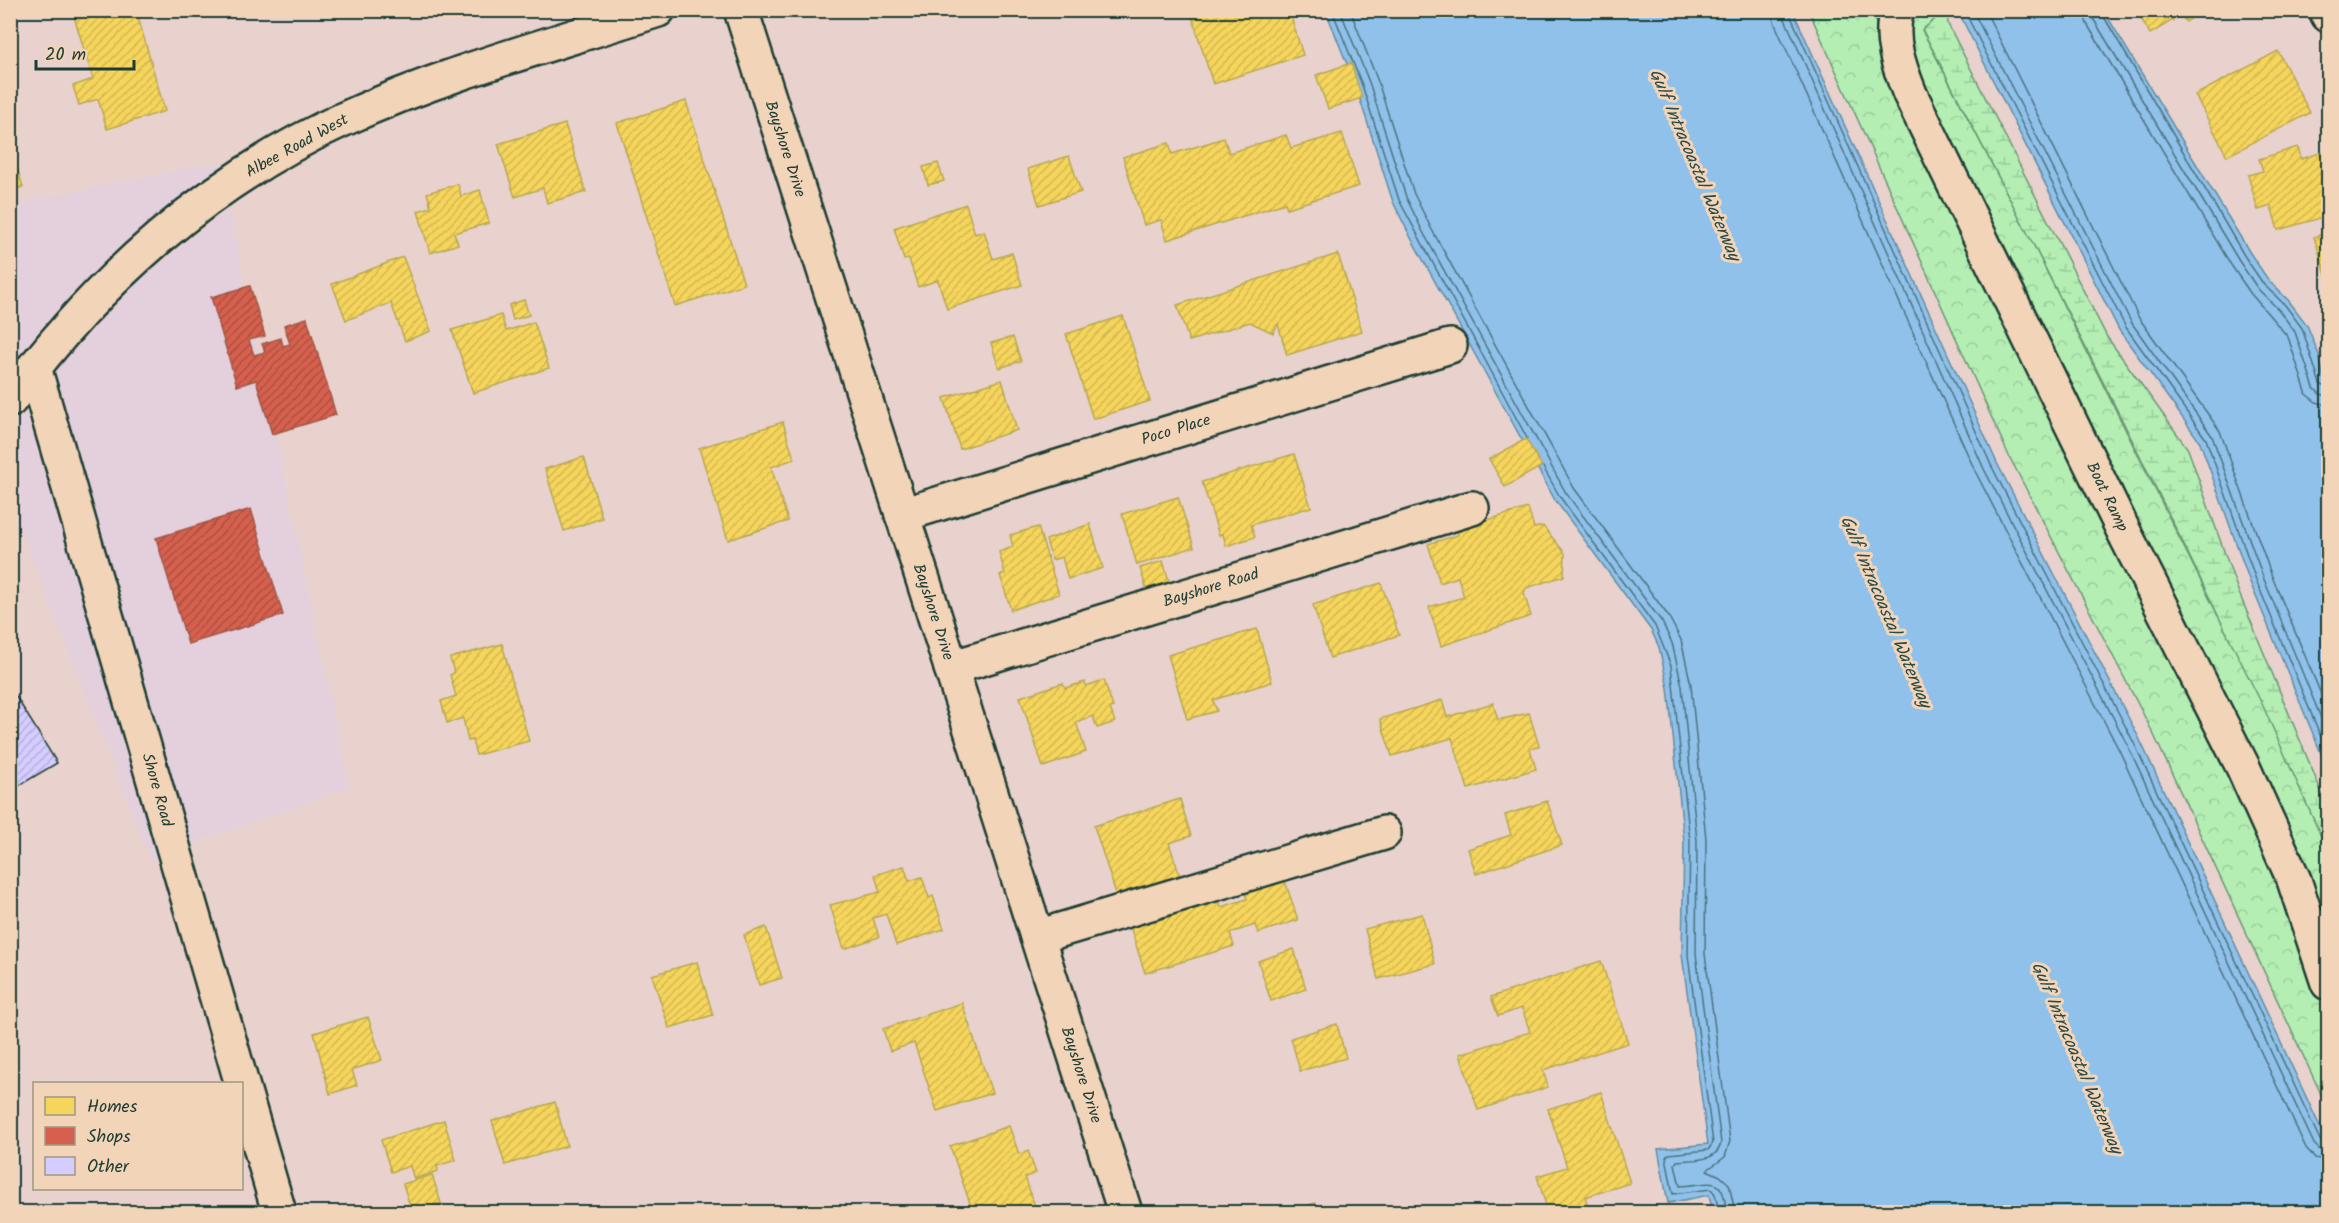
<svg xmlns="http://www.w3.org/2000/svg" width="2339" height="1223" font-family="Kalam,sans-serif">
<defs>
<pattern id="wetland-marsh" width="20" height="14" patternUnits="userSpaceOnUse" patternTransform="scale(1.5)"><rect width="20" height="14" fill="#b4eeb3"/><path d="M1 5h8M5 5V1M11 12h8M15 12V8" fill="none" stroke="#9acd9b"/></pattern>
<pattern id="park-crowns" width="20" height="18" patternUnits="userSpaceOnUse" patternTransform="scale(1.5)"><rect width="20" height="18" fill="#b4eeb3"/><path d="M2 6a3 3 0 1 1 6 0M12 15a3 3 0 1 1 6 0" fill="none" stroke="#9acd9b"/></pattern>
<pattern id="homes-hatch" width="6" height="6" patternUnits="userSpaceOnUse" patternTransform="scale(1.5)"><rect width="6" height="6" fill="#f6d55c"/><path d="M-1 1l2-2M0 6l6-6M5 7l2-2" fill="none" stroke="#d2b851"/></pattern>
<pattern id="shops-hatch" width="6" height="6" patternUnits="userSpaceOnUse" patternTransform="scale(1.5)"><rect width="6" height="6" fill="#d6604d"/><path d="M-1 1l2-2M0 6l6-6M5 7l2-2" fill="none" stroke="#ad5041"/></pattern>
<pattern id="building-hatch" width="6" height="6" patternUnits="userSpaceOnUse" patternTransform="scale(1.5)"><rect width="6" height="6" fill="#d5ccff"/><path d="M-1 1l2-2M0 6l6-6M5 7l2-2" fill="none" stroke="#b6b0db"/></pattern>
</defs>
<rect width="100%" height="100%" fill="#e9d2cd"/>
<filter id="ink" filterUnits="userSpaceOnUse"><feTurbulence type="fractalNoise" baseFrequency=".0167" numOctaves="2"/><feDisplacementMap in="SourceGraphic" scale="12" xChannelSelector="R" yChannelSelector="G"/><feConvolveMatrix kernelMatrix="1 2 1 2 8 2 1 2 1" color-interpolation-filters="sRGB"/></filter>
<g filter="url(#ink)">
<!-- built -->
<g fill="#e3d0dc">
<polygon points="220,162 221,168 169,206 94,272 68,298 11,368 11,204"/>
<polygon points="229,208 349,787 150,859 11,504 11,432 47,380 93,326 150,271"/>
</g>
<!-- wetland -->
<path fill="url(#wetland-marsh)" stroke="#6a9674" stroke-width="1.5" d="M1945,11H1947L1948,24L2107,337L2188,449L2237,588L2328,808V852C2203,573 2063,301 1922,29Z"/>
<!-- park -->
<polygon fill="url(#park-crowns)" stroke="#6a9674" stroke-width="1.5" points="1809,11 1945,11 1922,30 2030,238 2263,706 2328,852 2328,1109 2153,733 2009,456"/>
<!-- water -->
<g fill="#8fc1eb" stroke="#628ca2" stroke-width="1.5">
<polygon points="1963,10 2104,11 2250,253 2269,281 2289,301 2307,325 2319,355 2328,399 2328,770 2250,582 2200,442 2119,330 1961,17"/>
<polygon points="1326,11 1793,11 1997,463 2140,740 2328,1144 2328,1212 1713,1212 1709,1195 1668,1203 1658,1149 1708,1144 1682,955 1684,841 1668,688 1659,647 1651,630 1555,500 1411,238 1393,202 1356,87"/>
</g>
<!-- homes -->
<g fill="url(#homes-hatch)" stroke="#b6a750" stroke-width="1.5">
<polygon points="72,10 136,10 165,111 107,129 98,99 79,105 73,86 93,79"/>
<polygon points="1190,10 1289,10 1303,55 1213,84"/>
<polygon points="2136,10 2204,10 2186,22 2181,15 2150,34"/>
<polygon points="2278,51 2310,113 2227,156 2195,95"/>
<polygon points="1351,63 1362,98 1328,109 1316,75"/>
<polygon points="686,101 744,284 675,306 617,123"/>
<polygon points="565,124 586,192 547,203 543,188 515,197 498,144"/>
<polygon points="1342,133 1359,186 1287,208 1285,203 1167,240 1161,220 1144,225 1123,157 1169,143 1172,154 1224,138 1229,153 1286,135 1291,148"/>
<polygon points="10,145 23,187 10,191"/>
<polygon points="2298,147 2301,159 2326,151 2328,216 2278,230 2271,206 2258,210 2248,175 2263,171 2259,159"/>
<polygon points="1069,156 1081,192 1039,205 1028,169"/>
<polygon points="938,163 944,181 928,185 923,167"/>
<polygon points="458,184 461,196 480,190 489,223 454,233 458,244 430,253 418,211 431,207 427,193"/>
<polygon points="966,204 975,234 984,231 993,259 1012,253 1022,285 947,309 938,280 918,287 909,259 904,260 894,228"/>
<polygon points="2328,232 2328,281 2314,237"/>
<polygon points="1338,254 1362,331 1287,355 1278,324 1273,333 1250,322 1189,341 1177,305"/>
<polygon points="403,257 431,331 405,341 391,303 346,320 332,284"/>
<polygon points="524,300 529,315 513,320 509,305"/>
<polygon points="501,315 506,331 534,322 549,368 473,393 452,330"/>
<polygon points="1123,316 1150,401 1093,419 1066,334"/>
<polygon points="1013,337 1021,361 999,368 991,343"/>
<polygon points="1002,380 1017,430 960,449 944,398"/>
<polygon points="783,422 794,459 771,467 788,521 728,540 699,448"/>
<polygon points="1526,439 1542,466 1505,487 1489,459"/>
<polygon points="1294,454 1311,507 1251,525 1255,537 1226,546 1223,534 1219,535 1202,482"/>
<polygon points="584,457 602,518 564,531 545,469"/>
<polygon points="1178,497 1194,547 1137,565 1122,514"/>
<polygon points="1528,508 1534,528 1543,526 1565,553 1564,576 1526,588 1524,593 1531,616 1441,646 1429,607 1464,597 1458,577 1440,583 1428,544 1458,535 1457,529"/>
<polygon points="1090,524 1103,568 1068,579 1062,557 1052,560 1046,540"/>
<polygon points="1038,527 1059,594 1011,610 1000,575 1005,574 999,552 1013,547 1010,535"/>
<polygon points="1163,561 1170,584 1147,591 1140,568"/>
<polygon points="1381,583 1399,635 1330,658 1313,605"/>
<polygon points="1257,629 1272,682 1213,700 1217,711 1187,719 1168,655"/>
<polygon points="502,644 529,741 476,755 472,740 468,741 463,718 447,723 441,701 456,696 450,675 454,673 450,658"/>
<polygon points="1104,680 1113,707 1110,708 1115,722 1097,728 1093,716 1076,722 1086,752 1043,767 1020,697 1063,683 1065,688 1085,682 1086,686"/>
<polygon points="1442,700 1447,717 1493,703 1498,720 1529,713 1539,746 1530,749 1536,769 1468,789 1452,738 1392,756 1380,719"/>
<polygon points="1180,799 1191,836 1169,843 1180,876 1117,897 1094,826"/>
<polygon points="1547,801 1562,845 1476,874 1468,849 1511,835 1505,815"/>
<polygon points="904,866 909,881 922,877 929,898 933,896 944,929 896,945 886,914 873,918 879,937 844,949 830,905 880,892 875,875"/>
<polygon points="1285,881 1298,920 1258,933 1255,925 1230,933 1234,946 1145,973 1130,926 1219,899 1221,907 1247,899 1245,893"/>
<polygon points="1422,914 1435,964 1378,979 1365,929"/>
<polygon points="766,927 782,978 759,985 744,935"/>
<polygon points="1294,949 1306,989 1271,1001 1258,961"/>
<polygon points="1601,961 1628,1043 1543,1070 1548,1087 1478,1110 1460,1054 1530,1032 1522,1008 1498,1016 1491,997"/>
<polygon points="697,962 713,1015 669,1028 652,975"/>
<polygon points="962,1003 992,1093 937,1111 914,1043 890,1051 883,1029"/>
<polygon points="368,1017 382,1060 352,1070 357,1085 330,1094 314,1033"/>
<polygon points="1337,1024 1346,1058 1300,1071 1291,1038"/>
<polygon points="1601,1092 1630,1183 1585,1197 1589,1210 1548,1212 1537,1176 1567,1167 1548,1109"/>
<polygon points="555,1102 567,1146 505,1165 492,1121"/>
<polygon points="444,1120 456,1160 437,1166 438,1171 414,1179 410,1166 391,1172 381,1140"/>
<polygon points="1009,1126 1019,1154 1028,1151 1036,1173 1025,1177 1037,1212 973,1212 950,1146"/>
<polygon points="432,1175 441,1203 412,1212 403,1184"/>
<polygon points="1315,1203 1318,1212 1288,1212"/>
<polygon points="441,1205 443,1212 418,1212"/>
<polygon points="597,1208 626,1212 597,1212"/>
</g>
<!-- shops -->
<g fill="url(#shops-hatch)" stroke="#9f5646" stroke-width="1.5">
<polygon points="250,286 265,336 249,340 254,355 265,352 262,344 281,338 283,346 290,344 284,325 307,318 336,415 272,434 256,380 237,386 211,297"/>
<polygon points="251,509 283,615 188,644 156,538"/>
</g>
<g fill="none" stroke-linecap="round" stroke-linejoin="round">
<!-- shore -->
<g stroke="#4c727d" stroke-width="1.5">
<polyline points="1332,10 1362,85 1399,200 1527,438"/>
<path d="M1340,10L1369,82L1406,197L1423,232L1566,493L1662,622L1672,643L1682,686L1697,841L1696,954L1721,1143C1717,1163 1693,1159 1677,1161L1675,1164L1680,1186C1709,1185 1724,1172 1726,1212"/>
<polyline points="1350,10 1377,79 1414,194 1431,228 1574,488 1669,617 1681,640 1691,685 1706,839 1705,954 1730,1141 1725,1157 1707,1170 1720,1176 1729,1184 1735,1212"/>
<polyline points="1772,10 1774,22 1976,473 2119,750 2306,1148 2315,1158 2328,1161"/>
<polyline points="1781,10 1984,469 2128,746 2314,1144 2320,1150 2328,1152"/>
<polyline points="1788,10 1991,465 2134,743 2320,1140 2328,1145"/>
<polyline points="1968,10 1968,18 2125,326 2206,439 2256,580 2328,754"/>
<polyline points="1976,10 1976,17 2131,322 2212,436 2263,577 2328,735"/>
<polyline points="1985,10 2139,318 2220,431 2271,574 2328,711"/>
<polyline points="2083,10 2087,24 2231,265 2251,294 2288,337 2307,395 2316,402 2328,405"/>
<polyline points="2092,10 2094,20 2239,261 2258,289 2279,310 2295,332 2314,388 2320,394 2328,396"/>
<polyline points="2100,10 2245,257 2264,285 2285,305 2302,328 2320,384 2328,388"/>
<polyline points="1543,467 1560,497 1655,626 1671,666 1690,841 1688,955 1713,1143 1708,1150 1669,1154 1666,1157 1673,1194 1711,1189 1715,1194 1719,1212"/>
</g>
</g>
<!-- building -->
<polygon fill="url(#building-hatch)" stroke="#1f3d34" stroke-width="1.5" points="12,690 57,763 10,791 10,691"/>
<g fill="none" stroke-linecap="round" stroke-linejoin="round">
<!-- minor casing -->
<g stroke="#1f3d34" stroke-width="38">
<g id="minor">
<polyline points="741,10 1125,1212"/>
<path d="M1897,10C1888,38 1900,69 1910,94L2126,536L2243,767L2294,880L2328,983"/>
<polyline points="2326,10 2328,15"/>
<polyline points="34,367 279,1212"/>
<path d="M10,400C95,282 211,179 344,119C445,73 553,44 658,10"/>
<polyline points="902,515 1450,346"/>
<polyline points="951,668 1472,508"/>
<polyline points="1037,937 1384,833"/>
</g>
</g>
<!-- minor -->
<use href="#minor" stroke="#f2d4b8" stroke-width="33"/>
</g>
</g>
<g text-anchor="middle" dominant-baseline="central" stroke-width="6" stroke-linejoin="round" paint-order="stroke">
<!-- street labels -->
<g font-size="16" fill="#1f3d34" stroke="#f2d4b8">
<text transform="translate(297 146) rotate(-29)">Albee Road West</text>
<text transform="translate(785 149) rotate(72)">Bayshore Drive</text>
<text transform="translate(1176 430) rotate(-17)">Poco Place</text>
<text transform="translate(2107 497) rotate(64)">Boat Ramp</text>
<text transform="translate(1211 588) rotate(-17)">Bayshore Road</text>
<text transform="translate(933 612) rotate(72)">Bayshore Drive</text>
<text transform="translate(157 790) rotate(74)">Shore Road</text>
<text transform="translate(1081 1075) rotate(72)">Bayshore Drive</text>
</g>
<!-- water labels -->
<g font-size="18" font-style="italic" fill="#2a4a46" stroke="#f2d4b8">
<text transform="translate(1694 165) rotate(67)">Gulf Intracoastal Waterway</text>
<text transform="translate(1885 612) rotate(67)">Gulf Intracoastal Waterway</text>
<text transform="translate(2076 1058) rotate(67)">Gulf Intracoastal Waterway</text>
</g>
</g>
<!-- margin -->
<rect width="2339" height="1223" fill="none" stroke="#f2d4b8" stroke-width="36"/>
<rect x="18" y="18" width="2303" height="1187" fill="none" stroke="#1f3d34" stroke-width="2" filter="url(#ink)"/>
<!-- legend -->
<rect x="33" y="1082" width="210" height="108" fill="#f2d4b8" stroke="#9e9883" stroke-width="1.5"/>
<rect x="45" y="1097" width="30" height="18" fill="#f6d55c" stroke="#9e9883" stroke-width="1.5"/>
<text x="87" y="1112" font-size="18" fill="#1f3d34">Homes</text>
<rect x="45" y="1127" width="30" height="18" fill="#d6604d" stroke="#9e9883" stroke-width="1.5"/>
<text x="87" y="1142" font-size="18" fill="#1f3d34">Shops</text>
<rect x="45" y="1157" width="30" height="18" fill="#d5ccff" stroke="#9e9883" stroke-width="1.5"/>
<text x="87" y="1172" font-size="18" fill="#1f3d34">Other</text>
<!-- scale -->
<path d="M36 60v9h98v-9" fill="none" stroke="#1f3d34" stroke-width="3"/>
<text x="45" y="60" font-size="18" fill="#1f3d34" stroke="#f2d4b8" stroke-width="4.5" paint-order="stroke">20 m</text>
</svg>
